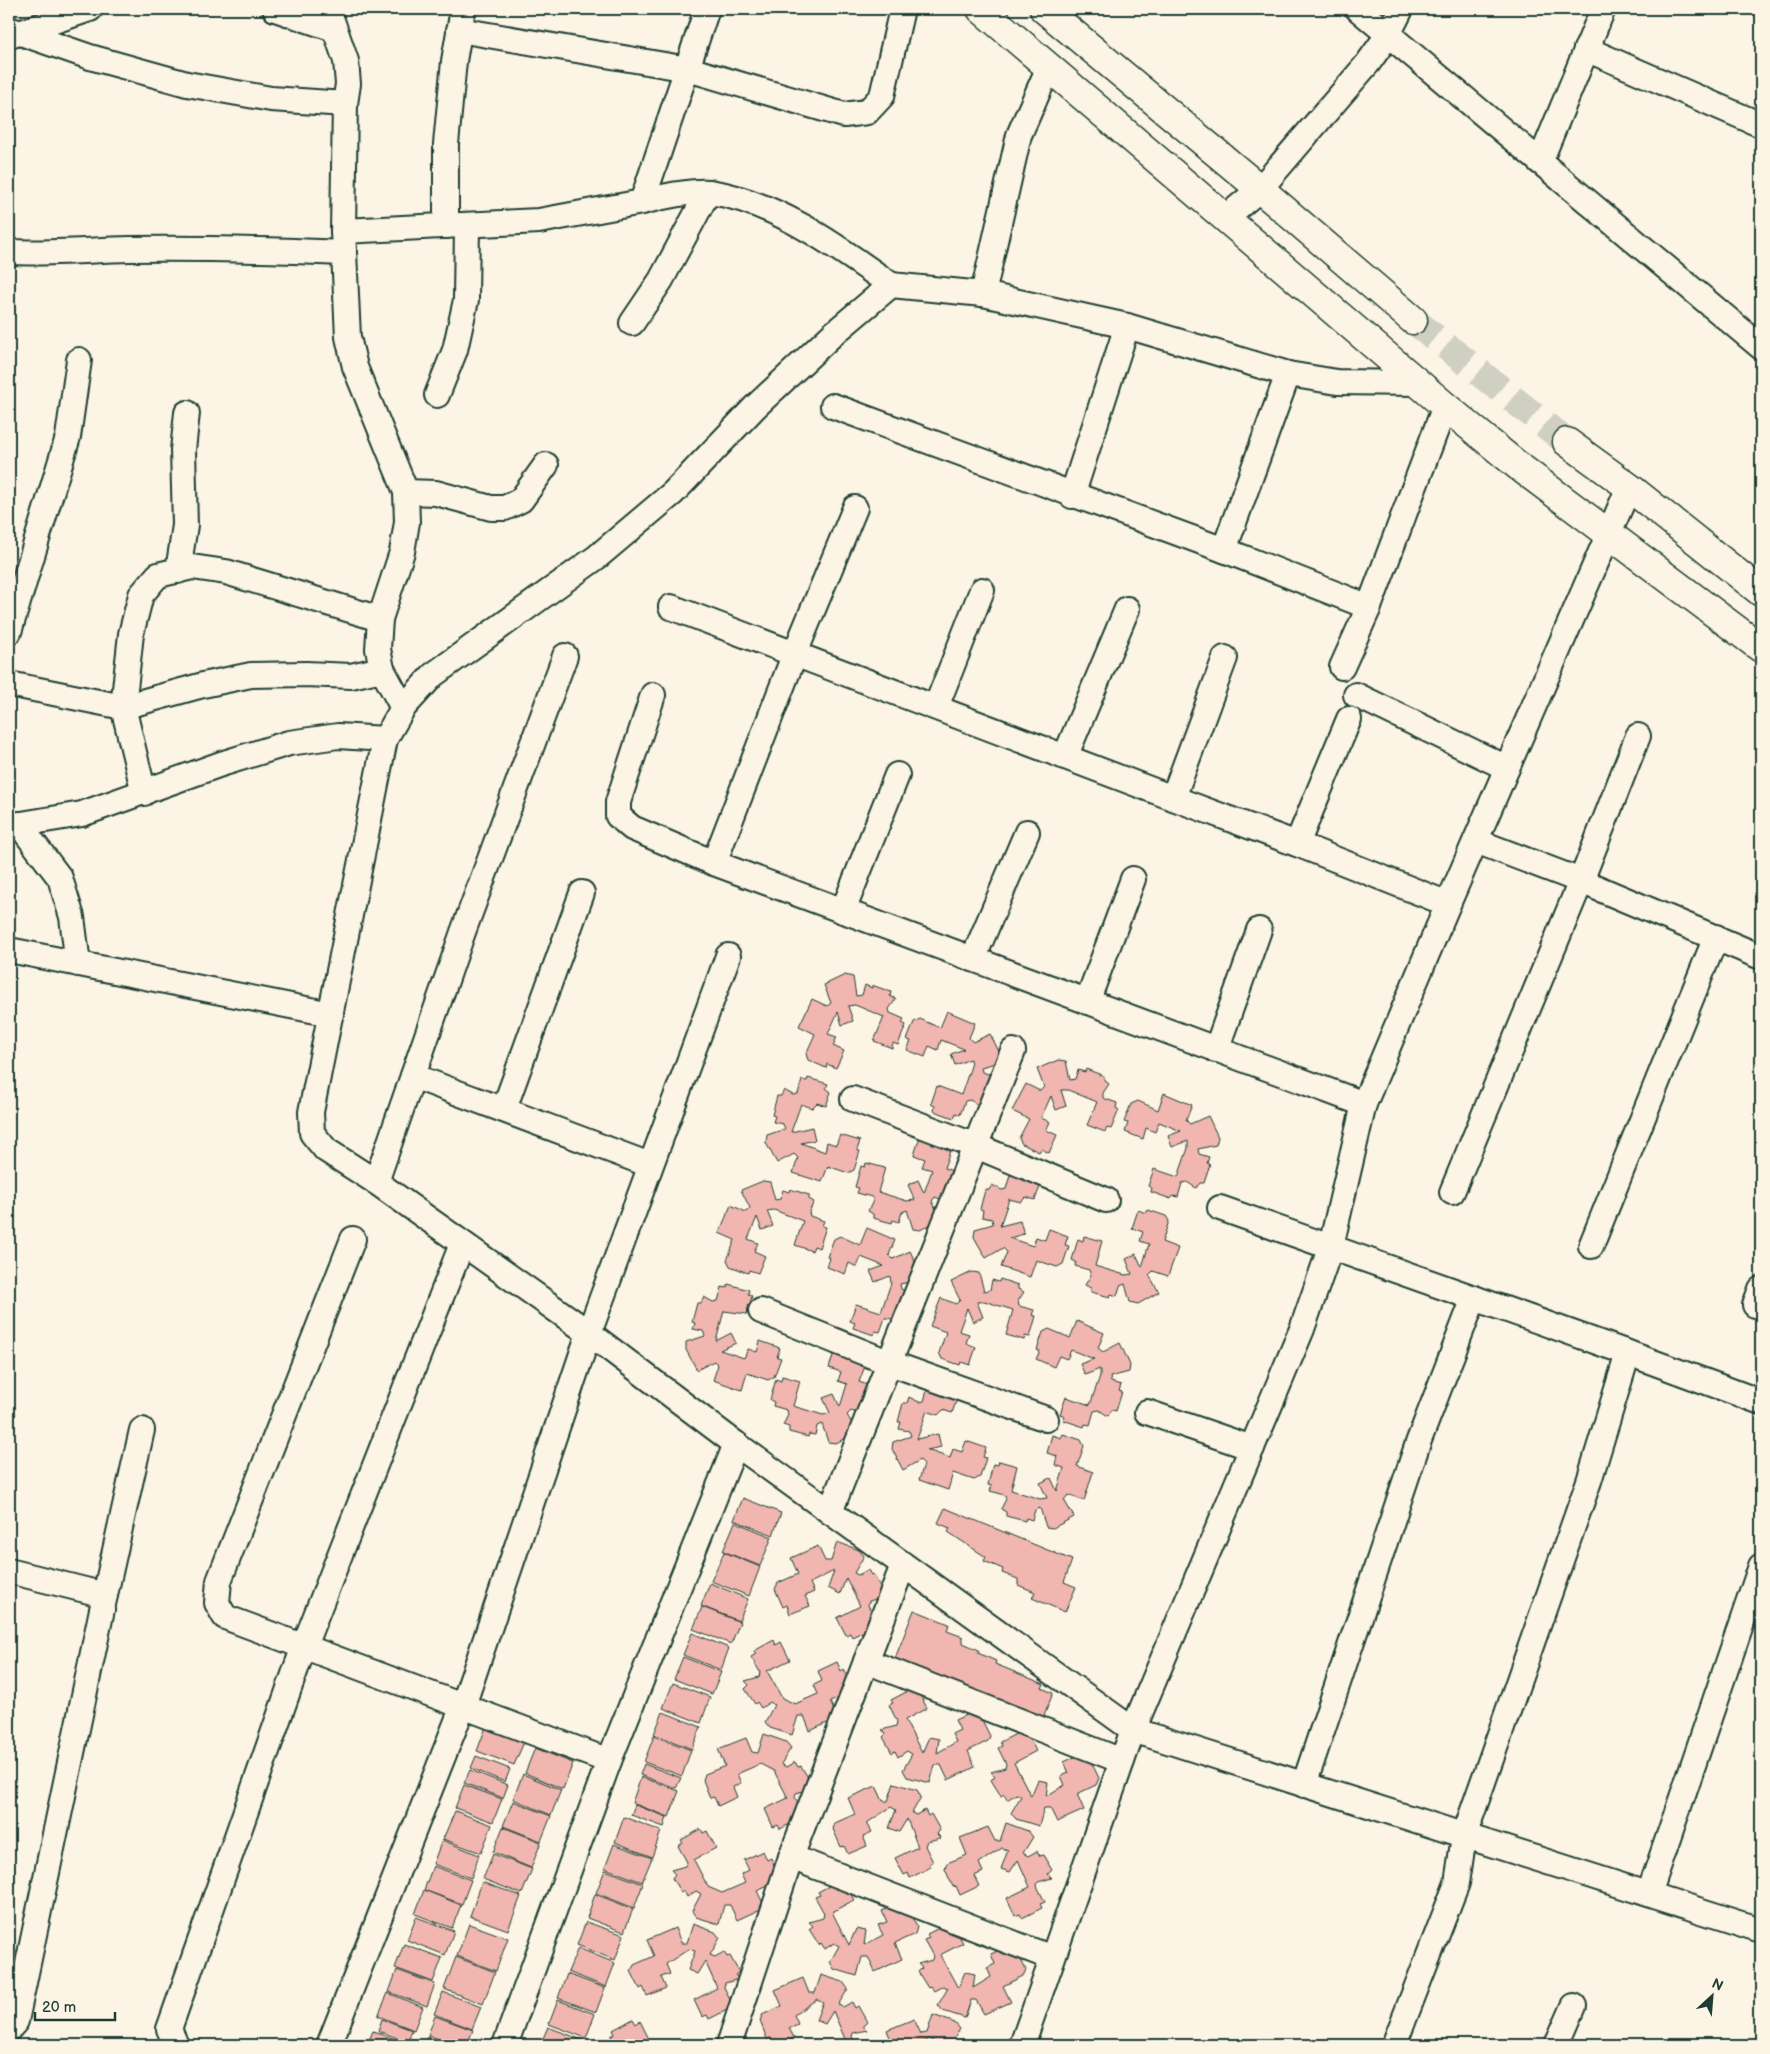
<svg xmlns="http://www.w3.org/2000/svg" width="1770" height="2054" font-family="'Balsamiq Sans',sans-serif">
<rect width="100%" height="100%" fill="#fcf5e5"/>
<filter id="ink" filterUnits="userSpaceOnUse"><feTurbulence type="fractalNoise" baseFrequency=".02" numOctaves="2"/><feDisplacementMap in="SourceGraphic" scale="10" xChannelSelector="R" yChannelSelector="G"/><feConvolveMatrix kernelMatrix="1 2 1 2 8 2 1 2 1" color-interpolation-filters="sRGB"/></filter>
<g filter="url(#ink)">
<!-- building -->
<g fill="#f1b6af" stroke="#1f3d34">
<polygon points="845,975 853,977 856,996 862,995 865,985 872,988 872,985 891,992 890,996 896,999 889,1009 890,1013 904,1019 902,1023 906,1025 898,1045 893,1043 892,1048 874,1041 884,1017 855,1005 848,1006 853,1021 842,1025 838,1012 828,1034 837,1037 833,1046 844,1051 836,1068 827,1064 826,1068 808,1060 806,1054 815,1034 799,1026 812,999 827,1006 831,1003 824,985"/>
<polygon points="947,1011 975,1023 969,1038 973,1042 990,1034 1001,1055 999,1062 981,1067 982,1072 992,1075 979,1106 970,1100 965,1101 960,1115 956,1113 954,1118 934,1111 935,1106 931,1104 937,1086 961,1095 971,1066 970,1059 955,1065 951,1054 964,1049 941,1040 938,1050 929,1046 925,1057 907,1050 911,1041 907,1040 914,1022 920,1019 940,1028"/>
<polygon points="1058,1060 1066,1061 1070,1080 1075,1079 1078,1070 1085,1072 1086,1069 1104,1076 1104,1080 1109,1084 1103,1093 1103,1098 1117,1103 1116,1108 1119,1110 1111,1129 1107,1128 1105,1132 1087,1125 1097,1102 1068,1090 1061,1090 1066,1106 1056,1110 1051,1096 1041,1118 1050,1122 1046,1130 1057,1135 1049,1153 1041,1149 1039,1152 1022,1144 1019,1138 1029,1119 1012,1111 1026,1084 1040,1091 1044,1087 1037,1069"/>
<polygon points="808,1078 828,1084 826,1088 831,1092 826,1106 817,1103 812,1108 801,1104 791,1132 812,1127 815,1140 801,1143 825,1152 827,1142 836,1145 840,1135 860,1141 857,1150 860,1151 854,1170 848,1173 828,1166 822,1182 793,1173 798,1158 794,1154 777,1163 766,1143 767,1135 785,1129 783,1124 773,1122 775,1116 772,1115 777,1096 781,1096 784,1090 793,1095 798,1094 802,1080 807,1081"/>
<polygon points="1164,1093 1192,1105 1186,1120 1190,1124 1208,1116 1218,1137 1216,1145 1198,1149 1199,1154 1209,1157 1207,1163 1210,1165 1204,1183 1200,1183 1196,1188 1187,1182 1182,1183 1178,1197 1173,1196 1171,1199 1151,1192 1152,1188 1148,1186 1154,1169 1178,1177 1188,1148 1188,1141 1172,1147 1168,1136 1181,1131 1159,1122 1155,1132 1146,1128 1143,1139 1125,1132 1128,1123 1124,1122 1131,1104 1138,1101 1158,1110"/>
<polygon points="920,1137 951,1148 944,1168 961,1174 951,1203 935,1197 932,1201 941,1219 920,1230 913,1229 907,1210 902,1212 899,1222 893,1220 892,1223 873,1218 873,1214 868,1211 873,1201 872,1197 857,1193 859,1188 855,1187 861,1166 865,1167 866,1163 885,1168 878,1192 907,1201 915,1200 908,1185 918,1180 924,1193 932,1170 922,1167 925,1159 914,1155"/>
<polygon points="1017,1172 1040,1187 1035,1200 1026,1197 1021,1202 1009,1199 1000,1226 1020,1221 1024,1234 1009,1238 1033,1246 1036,1237 1045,1240 1049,1229 1068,1236 1065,1245 1069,1246 1063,1264 1057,1267 1036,1260 1030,1277 1001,1267 1007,1252 1003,1248 986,1258 974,1237 975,1229 993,1224 992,1219 982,1217 983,1210 980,1209 985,1190 989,1190 992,1185 1002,1190 1006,1189 1010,1175 1015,1176"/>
<polygon points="763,1181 770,1182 775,1200 780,1199 783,1190 789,1192 790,1189 809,1195 809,1199 814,1202 809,1212 810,1216 824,1221 822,1226 826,1227 819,1248 814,1246 812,1251 795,1245 803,1221 774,1210 767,1211 773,1226 762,1230 757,1217 748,1239 758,1243 754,1251 765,1256 758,1273 749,1270 748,1273 730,1266 727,1260 735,1240 719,1233 731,1205 746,1212 750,1208 741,1190"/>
<polygon points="1138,1210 1146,1213 1148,1210 1166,1216 1169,1221 1162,1242 1178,1248 1168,1276 1153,1271 1149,1275 1159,1292 1138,1304 1130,1302 1125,1284 1120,1286 1117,1296 1111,1294 1110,1297 1091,1292 1091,1288 1085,1285 1091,1275 1089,1270 1075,1266 1076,1262 1072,1260 1078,1239 1083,1241 1084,1236 1102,1241 1095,1266 1125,1275 1132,1274 1126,1259 1136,1254 1142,1267 1149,1244 1140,1241 1143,1232 1132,1228"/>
<polygon points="867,1228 895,1240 889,1255 893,1259 910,1251 920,1272 919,1280 900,1284 901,1289 911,1293 899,1323 889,1318 885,1318 880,1332 875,1331 874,1335 853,1328 855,1323 850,1321 856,1304 881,1312 891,1283 890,1276 875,1282 870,1271 884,1266 861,1257 857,1267 849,1263 845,1274 827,1267 830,1258 827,1257 834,1239 840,1236 860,1245"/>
<polygon points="972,1272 979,1273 984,1291 990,1290 992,1280 999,1282 1000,1279 1018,1285 1018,1289 1024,1292 1018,1301 1019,1306 1034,1310 1032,1315 1036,1316 1030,1337 1025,1336 1024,1340 1006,1335 1013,1310 984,1301 977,1302 983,1317 973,1322 967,1308 959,1331 969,1334 966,1343 976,1347 970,1365 961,1362 960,1365 942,1359 939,1353 946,1332 930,1326 941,1298 956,1304 960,1300 951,1282"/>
<polygon points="728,1284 749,1290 748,1294 752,1296 747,1314 724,1311 716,1341 731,1333 736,1343 720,1350 744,1358 748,1349 757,1352 760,1341 780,1348 777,1357 781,1358 774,1377 768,1380 747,1373 742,1390 713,1380 718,1365 714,1361 697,1370 686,1350 686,1342 705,1336 703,1331 693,1329 695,1323 692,1322 697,1303 701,1303 704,1297 713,1302 718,1301 722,1287 727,1288"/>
<polygon points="1077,1321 1104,1333 1098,1348 1103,1352 1120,1343 1130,1365 1129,1372 1110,1377 1111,1382 1121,1385 1119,1391 1122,1392 1116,1411 1112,1410 1108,1416 1099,1410 1094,1411 1090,1425 1085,1424 1084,1427 1063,1420 1065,1416 1060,1414 1066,1397 1090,1405 1100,1376 1100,1369 1085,1375 1080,1364 1094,1359 1071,1350 1067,1359 1059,1356 1054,1367 1036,1359 1040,1351 1037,1350 1043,1332 1049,1329 1070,1338"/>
<polygon points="835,1350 867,1361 859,1382 876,1388 866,1416 851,1411 847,1415 857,1432 836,1443 828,1442 822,1424 817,1426 815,1435 809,1434 808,1437 789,1432 789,1427 783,1425 788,1415 787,1410 773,1406 774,1402 770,1400 776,1379 781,1381 782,1376 800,1381 793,1406 823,1415 830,1413 823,1398 834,1394 840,1407 847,1384 838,1381 841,1372 829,1368"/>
<polygon points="928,1387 957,1399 952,1413 943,1410 938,1415 927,1411 917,1439 938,1434 941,1447 927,1450 950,1458 953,1449 962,1452 966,1441 986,1448 983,1457 986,1458 980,1477 974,1480 953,1473 948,1490 919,1480 924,1464 920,1460 903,1470 892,1449 893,1442 911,1436 909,1431 899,1429 901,1422 898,1422 903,1403 907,1403 909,1397 919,1402 924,1401"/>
<polygon points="1063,1434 1081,1440 1084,1446 1077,1466 1093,1472 1084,1501 1068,1495 1064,1500 1074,1517 1053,1528 1046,1527 1040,1508 1035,1510 1032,1520 1026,1518 1025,1521 1006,1516 1006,1512 1001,1509 1006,1499 1005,1495 990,1491 992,1486 988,1485 993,1464 998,1465 999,1461 1017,1466 1011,1490 1040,1499 1047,1498 1040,1483 1051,1478 1057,1491 1064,1468 1055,1465 1057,1456 1047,1453 1052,1435 1061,1438"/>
<polygon points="743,1498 781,1513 773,1535 734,1520"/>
<polygon points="945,1508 1072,1560 1064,1582 1076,1587 1065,1612 1032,1598 1035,1592 1018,1585 1018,1579 1002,1573 1003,1569 984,1561 986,1557 948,1532 950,1528 938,1523"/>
<polygon points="735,1522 772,1537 760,1566 723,1551"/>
<polygon points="837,1542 859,1550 864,1556 854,1573 858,1575 868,1570 871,1575 873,1574 882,1590 879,1593 883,1597 869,1601 868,1605 876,1621 873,1627 852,1637 850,1633 846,1635 837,1618 860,1606 846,1578 840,1594 828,1588 834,1571 810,1583 814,1592 805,1596 810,1606 790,1614 787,1605 783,1607 775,1589 778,1583 798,1574 791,1558 818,1546 825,1561 831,1561"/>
<polygon points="724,1552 760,1567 749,1596 711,1581"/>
<polygon points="710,1583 748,1599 739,1621 701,1606"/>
<polygon points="702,1607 740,1622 731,1644 693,1629"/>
<polygon points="914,1610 949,1624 947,1631 963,1637 963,1643 979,1650 978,1653 996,1661 995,1664 1044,1684 1042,1688 1053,1693 1042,1721 894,1661"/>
<polygon points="692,1633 729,1648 721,1670 683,1655"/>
<polygon points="774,1640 776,1645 781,1642 790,1660 767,1671 782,1698 795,1704 818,1694 814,1685 822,1681 818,1671 837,1662 841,1671 844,1669 853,1687 850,1693 830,1702 838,1718 810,1731 804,1716 798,1716 792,1735 770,1728 765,1722 774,1705 770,1702 761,1708 757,1702 755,1704 745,1689 749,1685 745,1681 759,1677 760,1672 751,1657 756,1654 754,1651"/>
<polygon points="683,1657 721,1672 712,1694 674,1679"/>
<polygon points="673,1683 710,1697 701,1723 663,1708"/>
<polygon points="912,1689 914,1693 918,1691 927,1708 905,1720 922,1753 929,1737 939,1739 937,1753 956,1742 952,1734 960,1730 955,1720 974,1711 978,1719 981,1718 990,1736 988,1741 968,1751 975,1767 948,1780 941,1765 935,1765 930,1783 907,1777 903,1770 912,1754 907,1751 898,1757 895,1751 892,1753 883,1737 886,1734 882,1730 896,1726 897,1721 889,1705 893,1703 891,1700"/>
<polygon points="663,1712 701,1727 692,1749 654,1734"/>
<polygon points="486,1727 524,1742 514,1765 477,1751"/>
<polygon points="1020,1732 1023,1736 1027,1734 1036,1751 1014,1763 1031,1796 1038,1780 1048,1782 1046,1796 1065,1785 1061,1776 1069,1773 1064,1762 1083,1753 1087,1762 1090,1760 1099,1778 1096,1785 1077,1794 1084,1810 1057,1822 1050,1808 1044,1808 1039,1826 1016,1819 1011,1813 1021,1796 1016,1794 1007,1800 1004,1794 1001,1796 991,1780 995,1776 991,1772 1005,1768 1006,1764 998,1748 1002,1746 1000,1742"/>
<polygon points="764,1734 786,1742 791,1748 781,1764 786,1767 795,1762 798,1767 801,1766 810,1781 810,1789 796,1793 795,1797 803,1813 800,1819 780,1829 778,1825 773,1827 765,1809 788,1798 774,1771 760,1764 737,1774 741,1783 733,1787 737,1797 718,1806 714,1797 710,1798 703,1780 705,1774 725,1766 718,1749 746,1738 752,1752 758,1753"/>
<polygon points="654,1736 691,1750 682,1776 644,1762"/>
<polygon points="535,1748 573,1763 563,1789 525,1773"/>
<polygon points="476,1756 510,1769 505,1782 471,1768"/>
<polygon points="644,1764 681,1778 676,1788 640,1775"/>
<polygon points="470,1770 508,1785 503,1798 464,1783"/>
<polygon points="523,1774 561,1790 551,1815 513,1799"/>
<polygon points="641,1777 679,1791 669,1817 632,1803"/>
<polygon points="894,1783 917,1790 921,1797 912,1813 916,1815 925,1810 928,1816 931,1814 940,1830 937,1834 941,1838 927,1841 925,1846 933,1862 929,1864 931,1867 910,1878 908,1873 904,1875 895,1858 918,1847 907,1819 899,1832 889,1828 896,1810 891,1807 867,1823 872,1832 863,1836 867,1846 848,1854 844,1846 841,1847 833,1829 835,1823 855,1814 848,1798 876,1786 883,1801 888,1801"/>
<polygon points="464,1785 502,1799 493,1822 455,1808"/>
<polygon points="513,1801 551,1816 541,1841 503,1826"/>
<polygon points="635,1805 667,1817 664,1827 631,1815"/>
<polygon points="455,1811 492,1825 481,1853 443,1839"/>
<polygon points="624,1817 661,1831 652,1857 615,1842"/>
<polygon points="1006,1823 1028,1831 1033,1837 1023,1853 1028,1856 1037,1851 1040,1856 1043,1855 1052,1870 1048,1874 1052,1878 1038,1882 1037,1886 1045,1902 1040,1904 1042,1908 1022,1918 1020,1914 1015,1916 1007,1898 1030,1887 1018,1860 1010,1872 1001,1869 1008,1850 1002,1848 979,1863 983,1872 974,1876 979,1886 960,1895 956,1886 953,1887 945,1869 947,1863 967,1855 960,1838 988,1827 995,1841 1000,1841"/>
<polygon points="503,1827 541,1842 531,1868 493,1852"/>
<polygon points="701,1829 703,1833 707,1831 716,1848 694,1860 708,1887 722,1893 745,1883 741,1874 749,1870 744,1860 763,1851 767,1860 771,1858 779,1876 777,1882 757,1891 765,1907 737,1920 730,1905 724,1905 719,1924 696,1917 692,1911 701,1894 696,1891 687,1897 684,1891 681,1893 672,1878 675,1874 671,1870 685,1866 687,1862 678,1846 683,1843 681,1840"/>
<polygon points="442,1840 479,1855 471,1878 433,1864"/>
<polygon points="614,1844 652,1858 642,1882 605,1868"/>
<polygon points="493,1854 532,1869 522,1894 483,1879"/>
<polygon points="433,1866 471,1880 462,1904 424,1890"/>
<polygon points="605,1870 643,1884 634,1908 596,1893"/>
<polygon points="838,1881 845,1883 854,1900 832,1912 849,1945 856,1929 866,1931 864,1945 883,1935 878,1925 887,1922 882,1911 901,1903 908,1910 917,1927 915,1934 895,1943 902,1959 875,1972 868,1957 862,1957 857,1976 834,1969 830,1962 839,1946 834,1943 825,1949 821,1943 819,1945 809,1929 813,1926 809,1922 823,1918 824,1913 815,1897 820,1895 818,1892"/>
<polygon points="482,1882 521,1896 508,1930 470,1916"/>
<polygon points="424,1890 461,1905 452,1928 415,1914"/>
<polygon points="595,1894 633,1909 624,1932 587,1918"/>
<polygon points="416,1917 454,1931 445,1955 407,1940"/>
<polygon points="586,1922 624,1935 615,1960 577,1945"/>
<polygon points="469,1924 508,1938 496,1971 457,1956"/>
<polygon points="693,1924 715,1932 720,1938 710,1955 715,1957 724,1952 727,1957 730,1956 739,1972 735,1975 739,1979 725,1983 724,1987 732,2003 727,2006 729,2009 709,2019 707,2015 702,2017 694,2000 717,1988 705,1961 697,1974 688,1970 695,1951 689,1949 666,1964 670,1974 661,1977 666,1988 647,1996 643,1987 640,1989 631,1971 634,1965 654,1956 647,1940 675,1928 681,1943 687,1943"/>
<polygon points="947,1924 954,1926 963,1943 940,1955 958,1988 965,1972 975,1974 973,1988 991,1977 987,1968 995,1964 991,1954 1010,1945 1017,1952 1026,1970 1023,1976 1003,1986 1011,2002 984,2014 976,2000 971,2000 965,2018 943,2011 938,2005 948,1988 943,1986 934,1991 930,1986 928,1988 918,1972 922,1968 918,1964 932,1960 933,1956 924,1940 929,1938 927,1934"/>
<polygon points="404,1944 442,1958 433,1982 395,1968"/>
<polygon points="578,1948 615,1963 606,1987 568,1972"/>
<polygon points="456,1957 495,1972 483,2004 444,1989"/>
<polygon points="397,1970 435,1984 427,2006 389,1992"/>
<polygon points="567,1974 605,1988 596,2012 558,1998"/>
<polygon points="821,1975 843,1982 848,1989 838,2005 843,2007 852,2002 855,2008 858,2006 867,2022 863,2026 867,2030 853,2033 852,2037 856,2045 831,2045 845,2039 833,2011 825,2024 816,2020 823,2002 817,1999 794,2015 798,2024 789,2028 794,2038 774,2045 771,2038 767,2039 760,2021 762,2015 782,2006 775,1990 803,1978 809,1993 815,1993"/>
<polygon points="443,1992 481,2007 472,2029 434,2014"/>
<polygon points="388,1993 423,2007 414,2030 378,2016"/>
<polygon points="558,2000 595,2014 586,2038 549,2024"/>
<polygon points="933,2015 955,2023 960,2029 950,2045 933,2045 934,2042 929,2039 921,2045 893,2045 887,2030 914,2019 921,2034 927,2033"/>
<polygon points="435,2016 473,2030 467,2045 454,2045 428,2035"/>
<polygon points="382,2019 412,2030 408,2042 378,2031"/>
<polygon points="633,2019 636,2024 640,2021 649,2039 637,2045 615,2045 611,2036 615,2034 613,2030"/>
<polygon points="548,2027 585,2041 584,2045 540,2045"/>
<polygon points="373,2031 410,2045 367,2045"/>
<polygon points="427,2037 449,2045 424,2045"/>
</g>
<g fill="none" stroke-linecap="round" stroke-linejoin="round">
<!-- tertiary-tunnel -->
<polyline stroke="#d0d0c2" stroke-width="28" stroke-dasharray="28 14" stroke-linecap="butt" points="1413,320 1567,442"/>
<!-- minor casing -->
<g stroke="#1f3d34" stroke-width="28">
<g id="minor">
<polyline points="275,9 334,29"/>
<polyline points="328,9 346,61 348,84 345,104 343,231 348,337 355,367 406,492 407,522 402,552 380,619 378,649 382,669 403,708"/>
<polyline points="1358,9 1761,347"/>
<polyline points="9,29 90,57 187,84 271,99 345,104"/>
<polyline points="459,30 688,69 844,115 867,112 882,96 902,9"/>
<polyline points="13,35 90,9"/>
<polyline points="1586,49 1761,125"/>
<polyline points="1540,162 1603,9"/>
<path d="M642,202C660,197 692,190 710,192C776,202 838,247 891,285"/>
<polyline points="1225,218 1260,189 1368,63 1388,35 1401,9"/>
<polyline points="446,226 446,144 454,61 463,9"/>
<polyline points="343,231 539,221 642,202 707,9"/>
<path d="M9,252C49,254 90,250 130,249C202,248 272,250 344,253"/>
<polyline points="983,294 1019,135 1049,67"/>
<polyline points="632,323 661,280 708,192"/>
<polyline points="1417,383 1337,382 1288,374 1127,326 983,294 891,285 833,334 755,407 673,493 597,557 433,675 403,708 385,739 311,1112 312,1133 326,1150 376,1182 589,1333 736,1444 1133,1730 1761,1930"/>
<polyline points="437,395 455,350 466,300 467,225"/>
<polyline points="833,406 1224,550 1369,607"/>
<polyline points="406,492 436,493 491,508 505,508 521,500 546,465"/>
<polyline points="1072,496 1127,326"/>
<polyline points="1224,550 1288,374"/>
<polyline points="178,571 185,525 183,450 187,413"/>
<polyline points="671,607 1173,798 1297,844 1448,904"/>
<polyline points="9,632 68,437 79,360"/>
<polyline points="1342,667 1369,607 1445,406"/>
<polyline points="9,684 123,707 203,685 251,675 306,674 351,676 382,669"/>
<polyline points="653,695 618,802 618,816 632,828 714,863 1364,1104"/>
<polyline points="1356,695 1507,768"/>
<polyline points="936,707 982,590"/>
<polyline points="1065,757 1127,609"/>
<polyline points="144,793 123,707 131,634 141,595 158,575 192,567 226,572 380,619"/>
<polyline points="1173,798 1225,658"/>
<polyline points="19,824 60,878 72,917 78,964"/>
<polyline points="9,826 82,814 221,764 289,743 338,736 385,739"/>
<polyline points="1476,841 1581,881 1761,957"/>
<polyline points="1297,844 1349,719"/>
<polyline points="714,863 795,653 855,508"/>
<polyline points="843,911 897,775"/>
<polyline points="9,950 331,1014"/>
<polyline points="973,959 1027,832"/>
<polyline points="1087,1002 1133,879"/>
<polyline points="1216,1050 1259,930"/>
<polyline points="413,1076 650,1165"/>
<polyline points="853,1099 976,1146 1106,1200"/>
<polyline points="504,1109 582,893"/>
<polyline points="376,1182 463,932 565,656"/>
<polyline points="1452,1192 1581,881 1638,736"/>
<polyline points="1220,1208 1474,1298"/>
<polyline points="353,1239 219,1581 217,1603 225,1617 609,1761"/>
<polyline points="1591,1246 1716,937"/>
<polyline points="1755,1305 1761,1289"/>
<polyline points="761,1311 890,1363 1046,1419"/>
<polyline points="1147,1412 1252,1448"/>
<polyline points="830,1512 1013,1051"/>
<polyline points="9,1571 105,1595"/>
<polyline points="866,1661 1122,1761"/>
<polyline points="1304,1785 1418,1443 1474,1298 1628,1353"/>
<polyline points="791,1857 1052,1958"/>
<polyline points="1649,1894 1761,1566"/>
<polyline points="9,2029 16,2021 105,1595 142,1430"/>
<polyline points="176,2045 169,2029 304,1646 462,1244"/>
<polyline points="329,2045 463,1706 589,1333 728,956"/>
<polyline points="505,2045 609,1761 736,1444"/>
<polyline points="729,2045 791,1857 903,1565"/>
<polyline points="1022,2045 1133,1730 1302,1329 1331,1246 1364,1104 1448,904 1629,487"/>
<polyline points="1394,2045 1457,1883 1464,1836 1589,1481 1628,1353 1761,1402"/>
<polyline points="1557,2045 1574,2006"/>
</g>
</g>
<!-- tertiary casing -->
<g stroke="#1f3d34" stroke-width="31">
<g id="tertiary">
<polyline points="981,9 1445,406 1517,465 1761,648"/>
<polyline points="1044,9 1260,189 1413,320"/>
<polyline points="1567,442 1629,487 1761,592"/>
</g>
</g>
<!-- minor -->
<use href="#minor" stroke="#fcf5e5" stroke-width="24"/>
<!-- tertiary -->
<use href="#tertiary" stroke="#fcf5e5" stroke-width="28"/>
</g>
</g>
<!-- margin -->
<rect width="1770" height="2054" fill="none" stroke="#fcf5e5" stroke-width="30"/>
<rect x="15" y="15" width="1740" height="2024" fill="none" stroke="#1f3d34" stroke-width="2" filter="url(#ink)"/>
<!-- north arrow -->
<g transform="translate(1712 1996) rotate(26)" stroke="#fcf5e5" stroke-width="4" paint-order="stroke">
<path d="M0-4L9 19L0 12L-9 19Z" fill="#1f3d34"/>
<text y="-8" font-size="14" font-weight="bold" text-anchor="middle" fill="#1f3d34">N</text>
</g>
<!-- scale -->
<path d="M35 2012v8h80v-8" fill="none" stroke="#1f3d34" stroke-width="2.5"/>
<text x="42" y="2012" font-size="15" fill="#1f3d34" stroke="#fcf5e5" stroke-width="4" paint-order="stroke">20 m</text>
</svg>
